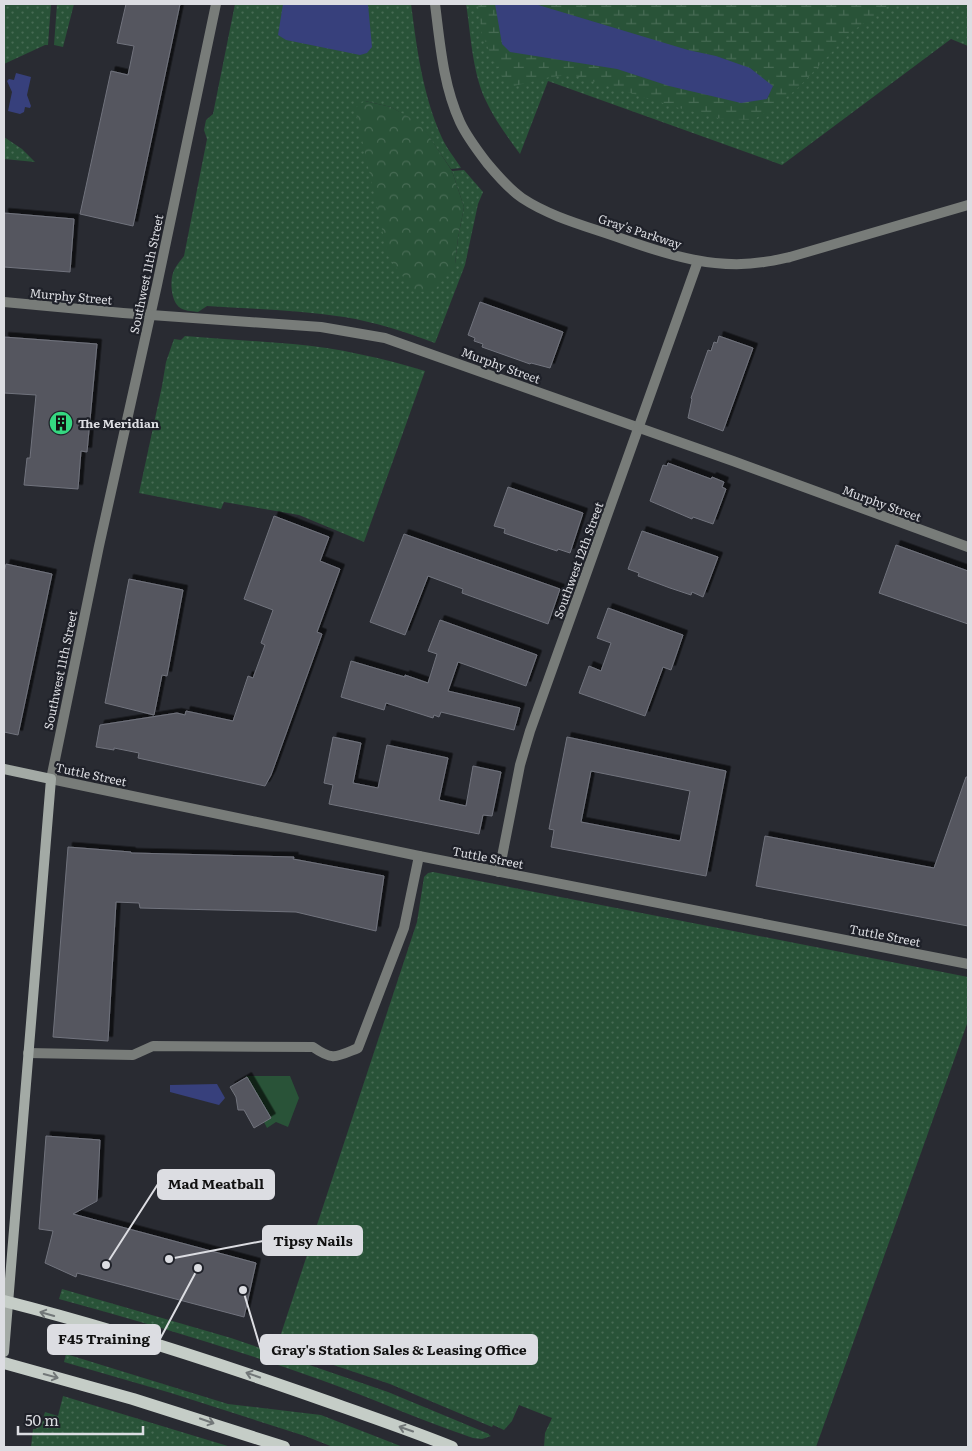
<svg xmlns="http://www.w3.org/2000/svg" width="972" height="1451" font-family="Literata,serif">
<defs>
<pattern id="grass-dots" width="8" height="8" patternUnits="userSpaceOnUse" patternTransform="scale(1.25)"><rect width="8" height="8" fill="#295338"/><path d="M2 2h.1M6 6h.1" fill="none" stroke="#476b54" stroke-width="1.8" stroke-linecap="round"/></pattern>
<pattern id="forest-crowns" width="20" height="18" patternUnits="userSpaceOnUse" patternTransform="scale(1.25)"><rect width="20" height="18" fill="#295338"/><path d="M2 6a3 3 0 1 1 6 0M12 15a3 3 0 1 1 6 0" fill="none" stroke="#476b54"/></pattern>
<pattern id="wetland-marsh" width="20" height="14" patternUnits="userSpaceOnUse" patternTransform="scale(1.25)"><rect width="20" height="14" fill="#295338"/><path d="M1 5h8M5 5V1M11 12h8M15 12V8" fill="none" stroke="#476b54"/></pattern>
<filter id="shadow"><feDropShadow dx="4.5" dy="-4.5" stdDeviation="0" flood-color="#0009"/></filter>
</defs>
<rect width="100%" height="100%" fill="#292b32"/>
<!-- grass -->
<g fill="url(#grass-dots)">
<polygon points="4,4 51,4 48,45 45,45 4,64"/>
<polygon points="57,4 74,4 63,47 54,45"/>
<path d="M235,4H411C417,50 423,96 442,138C447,149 455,158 461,168L451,169L421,125L391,107L365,101L455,264L458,238L464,207L452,171L464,170L483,192L478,204L465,265L435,343C406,332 375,322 344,317C298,310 252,309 207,306L198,312C192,311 183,311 179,307C171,300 170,282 173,273C175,267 180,261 184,256L207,139L204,130L206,120L213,114Z"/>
<path d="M466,4H968V46L951,39L782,165L548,81L520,154C507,136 494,119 485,99C472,70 471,35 466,4Z"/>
<polygon points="4,137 22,149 35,162 4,159"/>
<path d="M185,336C221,339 257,341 293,344C338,348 382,358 425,371L364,542L299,515L224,502L221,509L139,493L162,386L166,362L174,339L181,340Z"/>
<polygon points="433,872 968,977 968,1021 816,1447 544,1447 545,1433 552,1418 519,1405 512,1421 504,1430 493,1425 492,1427 390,1384 277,1346 417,922 424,877 428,873"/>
<path d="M62,1289L231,1338L388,1392L489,1434V1435L491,1436L482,1439L473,1438C422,1421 372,1398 321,1380C235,1349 147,1323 59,1299Z"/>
<polygon points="66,1354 228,1404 321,1415 403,1447 333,1447 305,1436 171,1393 64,1362"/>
<polygon points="63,1396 231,1447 31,1447 33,1429 36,1429 38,1420 42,1421 45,1412 58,1416"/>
</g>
<!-- forest -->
<polygon fill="url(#forest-crowns)" points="365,101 391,107 421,124 452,171 464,207 458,238 455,264 434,291 414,292 388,256 355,108"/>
<!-- wetland -->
<polygon fill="url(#wetland-marsh)" points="478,4 891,4 851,32 797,89 771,109 753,120 722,119 679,108 572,75 550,77 514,86 503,79 496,66 482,34"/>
<!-- green -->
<polygon fill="#295338" points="246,1076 290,1076 299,1098 288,1127 276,1122 267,1128 264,1122 270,1118"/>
<!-- water -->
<g fill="#37407c">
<polygon points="283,4 368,4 372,47 367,53 360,55 286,40 278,35"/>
<polygon points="495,4 535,4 688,50 716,56 750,68 773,86 767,99 741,103 669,86 617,69 510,52 502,44"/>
<polygon points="16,73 31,77 27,95 31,106 30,108 25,107 24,112 20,114 8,111 12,92 7,81 9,79 14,80"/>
<polygon points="217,1084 225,1098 219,1105 170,1092 170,1085"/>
</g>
<!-- building -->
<g fill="#54565f" stroke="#71737d" fill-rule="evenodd" filter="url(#shadow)">
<polygon points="126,4 180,4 133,226 80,214 111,71 128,75 134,46 117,43"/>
<polygon points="4,213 74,219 70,272 4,267"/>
<polygon points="480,302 563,332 550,368 531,363 530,364 482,347 483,344 474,341 475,338 468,335"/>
<polygon points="719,336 753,348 723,431 688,418 692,399 691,398 708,350 711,351 714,342 717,343"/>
<polygon points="4,337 97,344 87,452 81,451 78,489 24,485 27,458 30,458 36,395 4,393"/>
<polygon points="668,463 711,479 712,477 724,482 722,487 726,489 713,524 693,517 692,519 650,501 663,465 667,466"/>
<polygon points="508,487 583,513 570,553 558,549 557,551 536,544 504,533 505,529 494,526"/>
<polygon points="274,516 329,537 320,561 340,569 317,632 322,634 271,775 265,786 138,758 139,753 114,748 114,750 96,747 100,725 177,713 185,715 186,711 233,721 248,676 253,678 265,645 261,643 273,610 244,599"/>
<polygon points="642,531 718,557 703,597 692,592 691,595 670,588 638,576 639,573 628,569"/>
<polygon points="404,534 560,589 548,624 462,593 463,589 428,576 405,635 370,622"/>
<polygon points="896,545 968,571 968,624 879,593"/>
<polygon points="6,564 52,574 18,735 4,732 4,572"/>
<polygon points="129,579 183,590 167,676 162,675 154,715 105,703"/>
<polygon points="608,608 683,635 671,670 663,667 645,716 579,693 589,666 601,671 611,643 597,638"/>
<polygon points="440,620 537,655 526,686 458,662 448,691 520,708 514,730 441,712 439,717 434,715 433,718 386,703 384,710 341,697 351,661 405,677 405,675 428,683 437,654 428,651"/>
<polygon points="333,737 361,743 353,783 378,788 387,745 448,758 439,800 466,806 473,766 501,772 492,816 483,815 479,834 329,804 333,785 324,783"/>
<path d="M567,737L726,771L706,876L551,847L554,830L549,829ZM591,771L690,791L680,841L581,822Z"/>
<polygon points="966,777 968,777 968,926 756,886 765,836 934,868"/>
<polygon points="68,847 131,852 131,853 294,857 293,859 384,876 376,931 296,912 140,908 139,903 116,902 108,1041 53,1037"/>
<polygon points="247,1077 271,1118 254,1128 244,1110 238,1110 236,1097 230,1087"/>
<polygon points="46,1136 100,1140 97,1201 73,1214 256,1263 244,1317 77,1273 76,1277 45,1263 53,1231 39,1229"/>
</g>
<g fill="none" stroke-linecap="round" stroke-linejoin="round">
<!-- lane -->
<path stroke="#787c79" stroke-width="10" d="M28,1053L133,1055L153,1046L313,1047C333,1061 336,1057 358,1048L404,928L419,856"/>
<!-- street -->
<g stroke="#787c79" stroke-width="10">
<polyline points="216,4 157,285 99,546 51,779 419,856 968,964"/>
<path d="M435,4C440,43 443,85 460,122C467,137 477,150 487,163C497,175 509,189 522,198C552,218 590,227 623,239C668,255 716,270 764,262C773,261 781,259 790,257L968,205"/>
<polyline points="4,302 123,313 321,327 385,338 733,461 968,547"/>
<polyline points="499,872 520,765 530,731 698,261"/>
</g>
<!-- secondary -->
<polyline stroke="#a3aaa5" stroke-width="10" points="4,769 51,779 4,1352"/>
<!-- primary -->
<g stroke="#c5cdc7" stroke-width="12">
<path d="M4,1301C107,1327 209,1360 309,1395C357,1412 405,1428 452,1447"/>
<polyline points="4,1363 133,1399 284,1447"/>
</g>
</g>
<!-- one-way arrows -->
<defs><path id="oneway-shaft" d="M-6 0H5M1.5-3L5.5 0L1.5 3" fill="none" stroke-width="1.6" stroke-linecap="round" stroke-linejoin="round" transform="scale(1.25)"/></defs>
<g stroke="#727778">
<use href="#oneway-shaft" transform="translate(47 1314) rotate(-164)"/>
<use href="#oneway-shaft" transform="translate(253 1375) rotate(-161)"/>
<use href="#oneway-shaft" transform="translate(51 1376) rotate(15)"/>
<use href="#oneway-shaft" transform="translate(207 1421) rotate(19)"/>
<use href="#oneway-shaft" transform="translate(406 1429) rotate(-161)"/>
</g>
<!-- icons -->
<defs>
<g id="building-disc" transform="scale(1.25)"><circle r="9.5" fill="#35d881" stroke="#1f2129"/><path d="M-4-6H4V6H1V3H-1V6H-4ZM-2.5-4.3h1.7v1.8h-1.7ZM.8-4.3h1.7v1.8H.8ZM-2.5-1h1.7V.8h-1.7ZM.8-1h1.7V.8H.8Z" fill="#111"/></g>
</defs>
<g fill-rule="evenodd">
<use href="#building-disc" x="61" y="423"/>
</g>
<g text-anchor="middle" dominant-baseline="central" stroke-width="4.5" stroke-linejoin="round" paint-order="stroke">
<!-- street labels -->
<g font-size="12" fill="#dcdde2" stroke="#1f2129">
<text transform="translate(640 231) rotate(18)">Gray's Parkway</text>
<text transform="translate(146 274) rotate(-78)">Southwest 11th Street</text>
<text transform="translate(71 296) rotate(5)">Murphy Street</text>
<text transform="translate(501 365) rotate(20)">Murphy Street</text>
<text transform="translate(882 503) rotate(20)">Murphy Street</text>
<text transform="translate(578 560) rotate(-70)">Southwest 12th Street</text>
<text transform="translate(60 670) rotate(-78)">Southwest 11th Street</text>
<text transform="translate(91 774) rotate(12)">Tuttle Street</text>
<text transform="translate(488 857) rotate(11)">Tuttle Street</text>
<text transform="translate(885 935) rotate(11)">Tuttle Street</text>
</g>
<!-- poi labels -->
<g font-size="12" font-weight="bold" fill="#dcdde2" stroke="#1f2129" text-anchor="start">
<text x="78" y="423">The Meridian</text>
</g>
</g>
<!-- callouts -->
<path fill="none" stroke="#dcdde2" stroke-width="2" d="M106 1265L158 1184M169 1259L263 1241M198 1268L160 1339M243 1290L261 1350"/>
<g fill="#dcdde2" stroke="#1f2129" stroke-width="2">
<circle cx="106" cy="1265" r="5"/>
<circle cx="169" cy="1259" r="5"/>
<circle cx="198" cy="1268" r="5"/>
<circle cx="243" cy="1290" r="5"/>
</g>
<g fill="#dcdde2" stroke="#dcdde2" stroke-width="2">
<rect x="158" y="1170" width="116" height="29" rx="5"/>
<rect x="263" y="1226" width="99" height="29" rx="5"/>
<rect x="48" y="1325" width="112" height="29" rx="5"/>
<rect x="261" y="1335" width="276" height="29" rx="5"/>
</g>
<g font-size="14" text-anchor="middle" font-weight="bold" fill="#111">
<text x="216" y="1189">Mad Meatball</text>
<text x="313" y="1246">Tipsy Nails</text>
<text x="104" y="1344">F45 Training</text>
<text x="399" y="1355">Gray's Station Sales &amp; Leasing Office</text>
</g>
<!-- border -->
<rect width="972" height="1451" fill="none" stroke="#dcdde2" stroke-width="10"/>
<!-- scale -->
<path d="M18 1426v8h125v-8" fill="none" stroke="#dcdde2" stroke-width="2.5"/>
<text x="25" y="1426" font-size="15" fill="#dcdde2" stroke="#1f2129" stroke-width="4" paint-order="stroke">50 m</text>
</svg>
